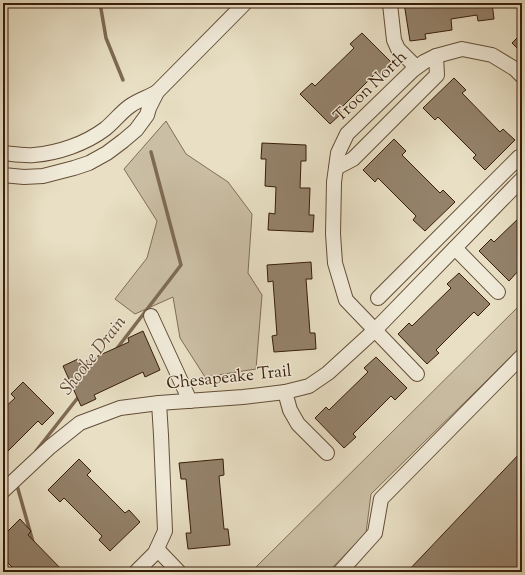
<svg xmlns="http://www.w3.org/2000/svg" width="525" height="575" font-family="'Sorts Mill Goudy',serif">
<rect width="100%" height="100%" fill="#e8dfc4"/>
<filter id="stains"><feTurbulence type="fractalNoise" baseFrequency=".005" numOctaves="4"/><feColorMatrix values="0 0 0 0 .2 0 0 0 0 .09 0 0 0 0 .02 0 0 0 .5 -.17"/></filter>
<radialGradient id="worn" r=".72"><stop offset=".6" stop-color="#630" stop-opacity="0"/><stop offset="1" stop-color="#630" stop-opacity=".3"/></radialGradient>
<!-- green -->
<g fill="#cabea4" stroke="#816e57">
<polygon points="166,121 186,154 228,182 252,214 248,273 262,295 256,369 205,377 180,338 173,297 135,314 115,299 147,258 157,221 124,169"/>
<polygon points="522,303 522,346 371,494 366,533 328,572 251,572"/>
</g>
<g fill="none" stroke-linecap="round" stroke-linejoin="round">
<!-- stream -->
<g stroke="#7e6a54" stroke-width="3.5">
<polyline points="100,3 106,38 123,80"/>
<polyline points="115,351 181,265 151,152"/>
<polyline points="36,451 80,395"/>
<polyline points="16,482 33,542"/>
</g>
</g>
<!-- building -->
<g fill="#94826b" stroke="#381d0a">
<polygon points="404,3 492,3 494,19 478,21 477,15 451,19 452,30 425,34 426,39 410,41"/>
<polygon points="362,33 393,64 381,76 377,72 339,110 342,113 330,124 300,94 312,83 315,86 354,48 350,44"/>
<polygon points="522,33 522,53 512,43"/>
<polygon points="454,78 466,90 462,93 500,132 503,129 515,140 485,170 473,158 476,155 438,117 435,120 423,108"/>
<polygon points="394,139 406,151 402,155 440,193 443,190 455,202 425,231 413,220 416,216 378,178 375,182 363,170"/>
<polygon points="262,143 306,145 306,161 301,161 300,188 310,188 309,215 314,215 313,232 268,230 269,213 275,214 276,187 265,186 266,159 261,159"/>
<polygon points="522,215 522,261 517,266 520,269 509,281 479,251 491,239 494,242"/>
<polygon points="311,262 312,279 306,279 310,333 315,333 316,349 274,352 272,336 277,335 273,281 268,282 267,265"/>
<polygon points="459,273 490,304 478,316 474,312 436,350 439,353 427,364 398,334 409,323 412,326 451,288 447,284"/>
<polygon points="143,331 160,370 145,377 143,372 94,395 96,399 81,406 63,366 78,359 80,364 129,342 128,338"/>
<polygon points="376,357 407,388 395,400 391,396 353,434 356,437 344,448 315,418 326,407 329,410 368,372 364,368"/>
<polygon points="23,382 54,413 42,425 38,421 3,456 3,409 15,398 11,394"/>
<polygon points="522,451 522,572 407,572"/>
<polygon points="79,459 91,471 87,475 125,513 129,510 140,522 110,551 99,540 102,536 64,498 60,502 48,490"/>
<polygon points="223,459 224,475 219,476 224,529 228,529 230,545 188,549 186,533 191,533 186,479 181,479 179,463"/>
<polygon points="20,519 31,531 28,535 64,572 17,572 4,559 3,560 3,536"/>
</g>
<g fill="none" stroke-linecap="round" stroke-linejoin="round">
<!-- minor casing -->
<g stroke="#644e38" stroke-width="16">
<g id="minor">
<polyline points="390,4 394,40 398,49 416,67"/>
<polyline points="157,92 245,3"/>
<path d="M3,153C13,154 24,156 34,155C58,153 85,144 105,129C114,122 121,112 130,106C138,100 149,97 157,92L149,108L147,115L136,130L123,141L107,153L89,163L74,168L43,176L24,177L3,175"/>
<polyline points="336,168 353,159 437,75 436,56"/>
<polyline points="455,248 498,292"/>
<polyline points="378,298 519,157 522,156"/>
<polyline points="151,316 190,401"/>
<polyline points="417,374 346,300 335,263 333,234 334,182 338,153 347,134 413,70 424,62 436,56 462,49 492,55 515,69 522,76"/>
<polyline points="285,392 290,410 298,424 327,453"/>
<polyline points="3,491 50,447 80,423 120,408 159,403 243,397 285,392 309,386 328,373 375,330 522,179"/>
<polyline points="157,549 179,572"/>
<polyline points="136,572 155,553 165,531 161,435 159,403"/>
<polyline points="340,572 375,533 381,499 522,356"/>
</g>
</g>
<!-- minor -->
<use href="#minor" stroke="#f0ead9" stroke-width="14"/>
</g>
<g text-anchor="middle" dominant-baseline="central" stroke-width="3" stroke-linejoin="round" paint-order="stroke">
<!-- street labels -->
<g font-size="17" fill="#381d0a" stroke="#f0ead9">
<text transform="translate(371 87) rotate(-44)">Troon North</text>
<text transform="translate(229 378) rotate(-6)">Chesapeake Trail</text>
</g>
<!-- water labels -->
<g font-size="18" font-style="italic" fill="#614a35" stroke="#f0ead9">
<text transform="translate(94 356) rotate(-52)">Shooke Drain</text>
</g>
</g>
<!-- margin -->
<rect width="525" height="575" fill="none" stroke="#e8dfc4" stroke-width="16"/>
<rect x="4" y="4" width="517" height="567" fill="none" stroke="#381d0a" stroke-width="2"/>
<rect x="8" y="8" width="509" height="559" fill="none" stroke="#381d0a"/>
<rect width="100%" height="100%" filter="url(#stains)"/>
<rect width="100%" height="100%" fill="url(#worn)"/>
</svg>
